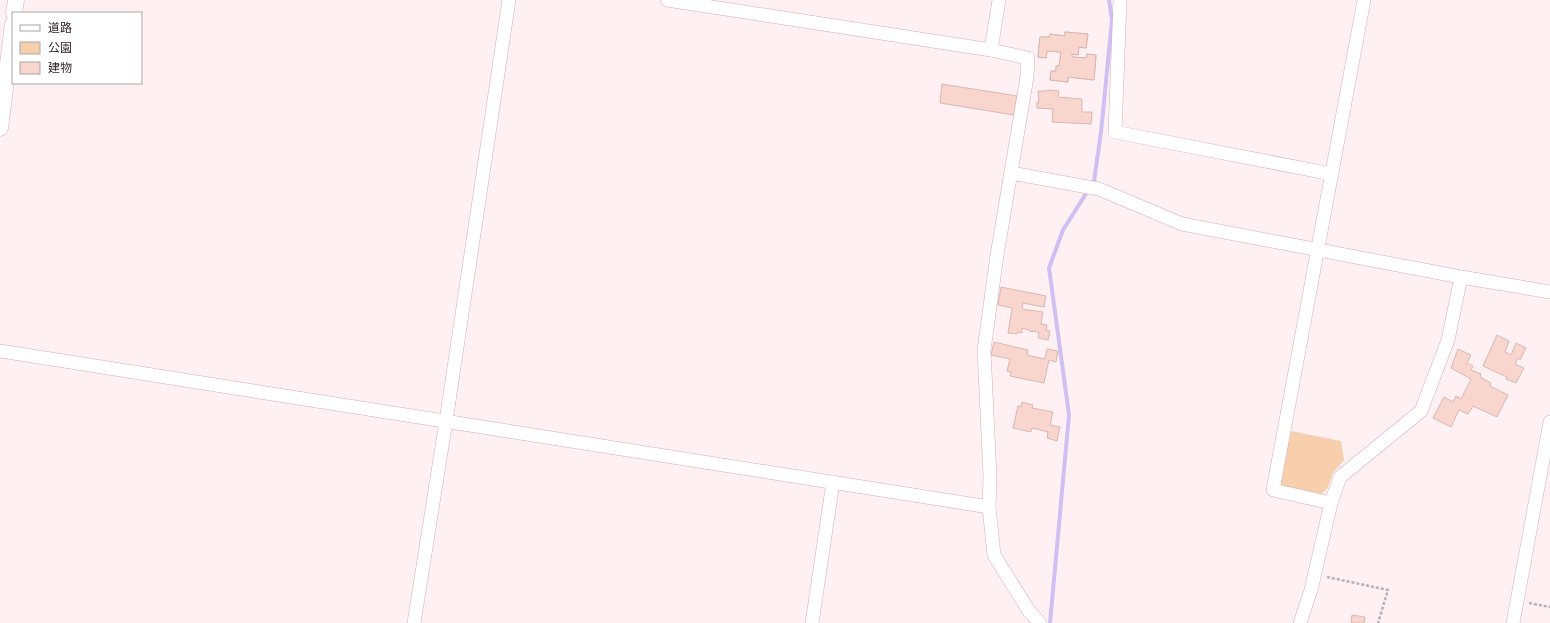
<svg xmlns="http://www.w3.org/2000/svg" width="1550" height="623" font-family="Lato,'Noto Sans JP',sans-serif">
<rect width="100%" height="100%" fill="#fff0f4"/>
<!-- green -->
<polygon fill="#f7cfad" points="1291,431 1341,441 1344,460 1333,473 1328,487 1322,494 1282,487 1280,483"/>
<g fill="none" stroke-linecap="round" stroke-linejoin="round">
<!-- stream -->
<polyline stroke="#cfbff2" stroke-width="4" points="1050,623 1069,415 1049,268 1063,230 1094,181 1101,132 1112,20 1109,0"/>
</g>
<!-- building -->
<g fill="#f8d5cd" stroke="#dab8b1">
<polygon points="1065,32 1088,34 1086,48 1079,47 1078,55 1072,54 1072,57 1086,58 1087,54 1096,55 1094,80 1068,77 1068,82 1050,80 1051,71 1056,71 1056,66 1059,66 1061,52 1047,51 1046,58 1038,57 1040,37 1049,37 1050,34 1065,36"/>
<polygon points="1065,32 1088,34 1086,48 1079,47 1078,55 1072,54 1072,57 1086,58 1087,54 1096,55 1094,80 1068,77 1068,82 1050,80 1051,71 1056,71 1056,66 1059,66 1061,52 1047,51 1046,58 1038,57 1040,37 1049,37 1050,34 1065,36"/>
<polygon points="942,84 1017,96 1014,115 940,103"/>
<polygon points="1047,90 1059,91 1058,97 1082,99 1082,112 1092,112 1091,124 1052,122 1053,109 1037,108 1037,102 1039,103 1038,91 1047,91"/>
<polygon points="1001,287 1046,296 1044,307 1023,303 1022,309 1043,312 1041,324 1047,325 1046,330 1050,331 1048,340 1038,338 1039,332 1029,331 1029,330 1022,328 1022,333 1017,332 1017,334 1008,333 1012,308 998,305"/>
<polygon points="1497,335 1509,341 1505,352 1511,355 1516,343 1526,348 1520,360 1518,358 1515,364 1524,368 1516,383 1506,379 1507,377 1483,366"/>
<polygon points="994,342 1028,350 1027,355 1045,359 1047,349 1058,351 1056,362 1049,360 1044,383 1010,376 1011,372 1007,371 1010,359 991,355"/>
<polygon points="1458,349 1471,355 1467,363 1473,366 1471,370 1481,374 1480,377 1491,383 1490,386 1508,395 1497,417 1473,406 1468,414 1459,410 1451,427 1433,418 1444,397 1453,402 1456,396 1461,399 1471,379 1451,368"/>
<polygon points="1022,402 1033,405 1032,408 1053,412 1050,425 1060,427 1057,441 1047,438 1048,432 1032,428 1031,432 1013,428 1018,406 1021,407"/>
<polygon points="1352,615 1365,617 1364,623 1351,623"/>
</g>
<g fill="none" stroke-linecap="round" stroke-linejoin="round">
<!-- minor casing -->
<g stroke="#d0aeb7" stroke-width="14">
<g id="minor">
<polyline points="667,0 991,50 1028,58 1027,77 997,255 984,350 990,476 989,507 994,555 1029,611 1040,623"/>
<polyline points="1120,0 1115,132 1332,174"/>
<polyline points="991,50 999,0"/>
<polyline points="1011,173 1099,189 1182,224 1461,277 1448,340 1421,411 1340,477 1331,503 1311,590 1300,623"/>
<polyline points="1461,277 1550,292"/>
<polyline points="0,351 989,507"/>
<polyline points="1331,503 1273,490 1364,0"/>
<polyline points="414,623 446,421 509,0"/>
<polyline points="812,623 833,482"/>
<polyline points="1513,623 1550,422"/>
</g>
</g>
<!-- tertiary casing -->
<g stroke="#d0aeb7" stroke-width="17">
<g id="tertiary">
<polyline points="14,13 16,0"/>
<polyline points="0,128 13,24"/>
</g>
</g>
<!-- path -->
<g stroke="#bcaeb1" stroke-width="2.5" stroke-dasharray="3 2" stroke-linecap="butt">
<polyline points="1327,577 1388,590 1378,623"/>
<polyline points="1529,603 1550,607"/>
</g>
<!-- minor -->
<use href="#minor" stroke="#fff" stroke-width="13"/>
<!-- tertiary -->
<use href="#tertiary" stroke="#fff" stroke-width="16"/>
</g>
<!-- legend -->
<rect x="12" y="12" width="130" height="72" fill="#ffffff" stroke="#aaa5a6"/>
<rect x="20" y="25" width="20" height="6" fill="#ffffff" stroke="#aaa5a6"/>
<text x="48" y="32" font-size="12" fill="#2b1e21">道路</text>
<rect x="20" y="42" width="20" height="12" fill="#f7cfad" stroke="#aaa5a6"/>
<text x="48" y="52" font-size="12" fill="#2b1e21">公園</text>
<rect x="20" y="62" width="20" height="12" fill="#f8d5cd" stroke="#aaa5a6"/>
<text x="48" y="72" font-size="12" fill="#2b1e21">建物</text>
</svg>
